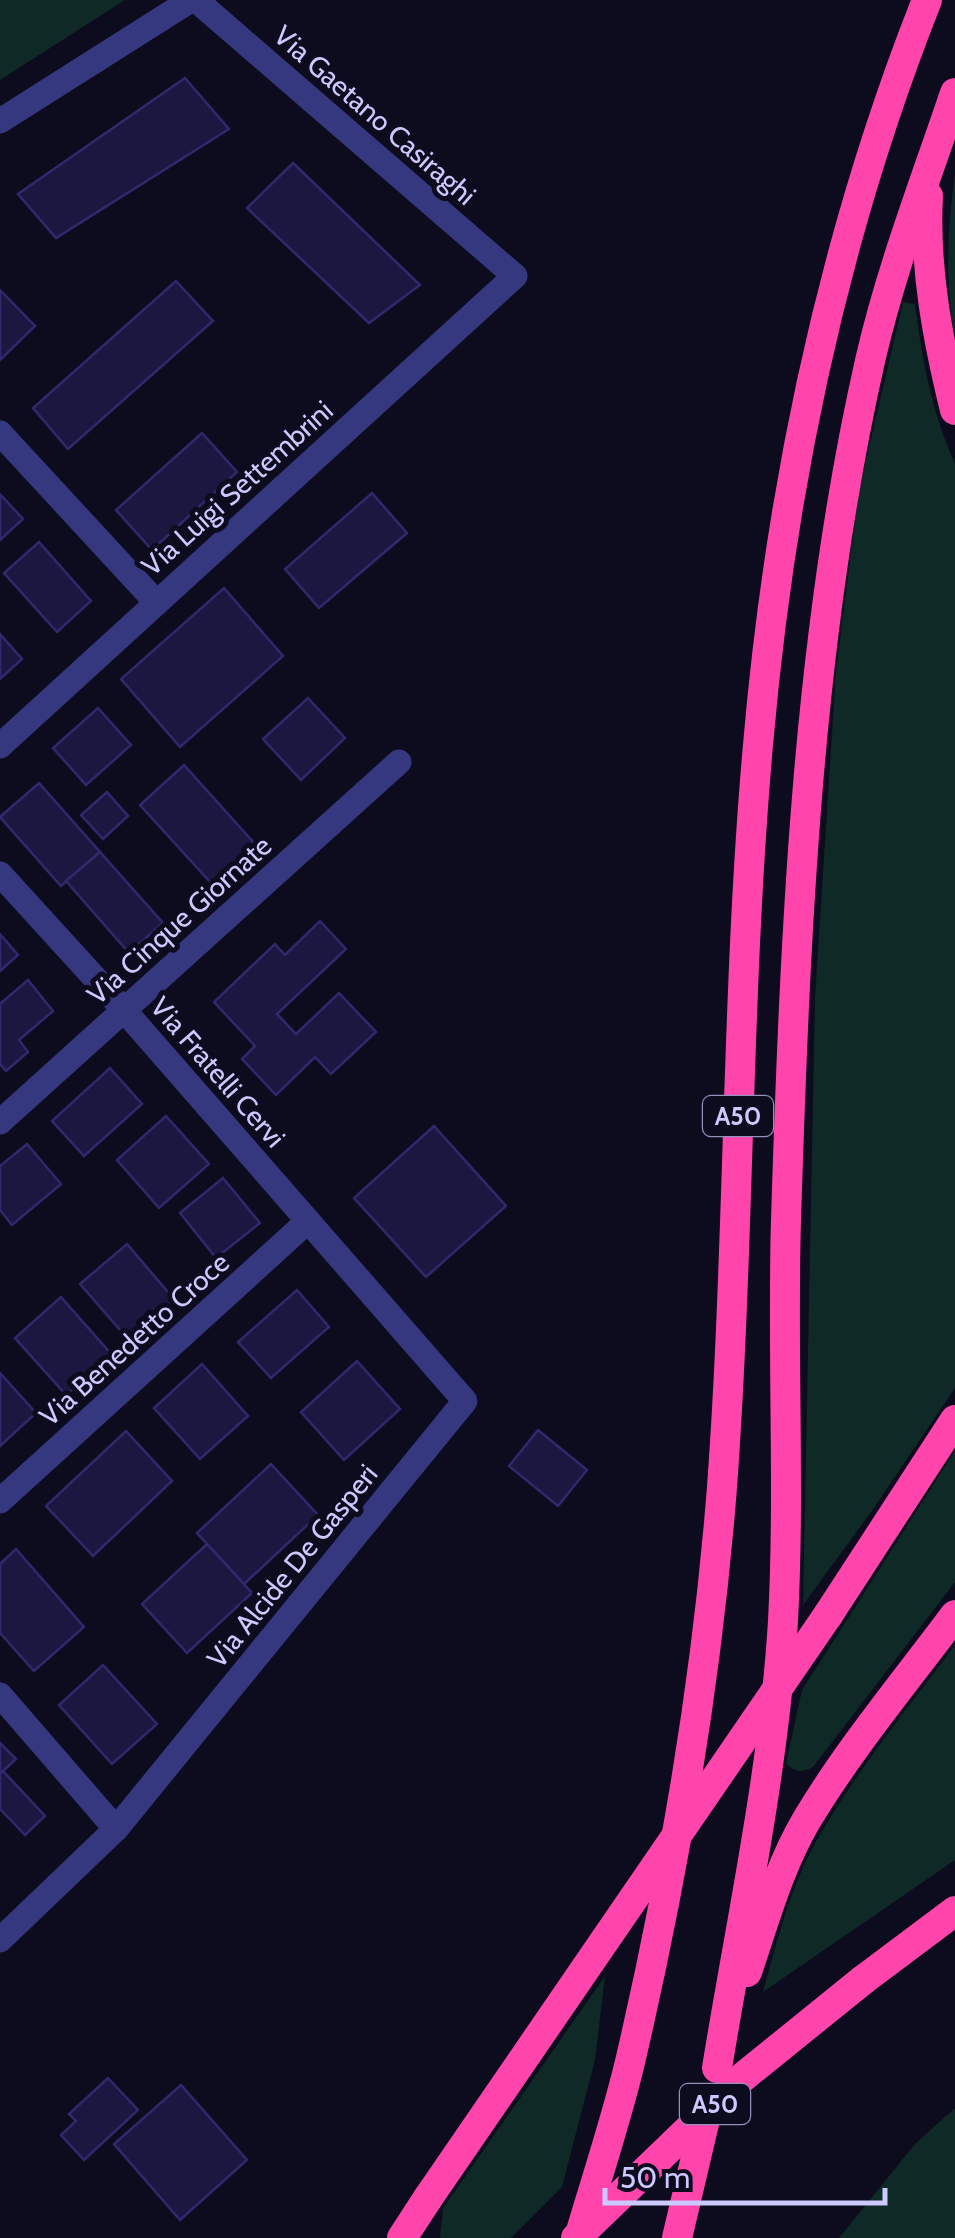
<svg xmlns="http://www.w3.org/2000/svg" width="955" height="2238" font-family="Cabin,sans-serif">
<rect width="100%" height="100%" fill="#0d0b1e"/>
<!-- green -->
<g fill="#0e2926">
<polygon points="0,0 125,0 0,80"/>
<path d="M955,174V338C945,285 947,227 955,174Z"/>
<path d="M903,302L915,304C922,360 932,412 955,464V1388L871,1512L803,1605L815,997L836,671L859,490Z"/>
<path d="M955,1451V1582L813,1767C801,1773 796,1773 786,1763L802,1690Z"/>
<path d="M955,1645V1860L763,1992C777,1941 790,1887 817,1840C856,1771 907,1709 955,1645Z"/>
<polygon points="605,1976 595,2060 562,2187 511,2238 440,2238 443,2208"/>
<polygon points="955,2108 955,2238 839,2238 915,2144"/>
</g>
<!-- building -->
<g fill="#1c1740" stroke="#31286d" stroke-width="2.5">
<polygon points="185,78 229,129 56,238 18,194"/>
<polygon points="293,163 420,285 369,323 247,208"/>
<polygon points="176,281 213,321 68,449 33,408"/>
<polygon points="0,290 35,326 0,360"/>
<polygon points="202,433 237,472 152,550 116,510"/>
<polygon points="372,493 407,533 319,608 285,569"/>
<polygon points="0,494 23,519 0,540"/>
<polygon points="39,542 91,601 57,632 4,573"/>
<polygon points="224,588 283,656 180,747 121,679"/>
<polygon points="0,634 22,659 0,679"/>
<polygon points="308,698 345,738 301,780 263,739"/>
<polygon points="98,708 131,745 86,785 53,748"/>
<polygon points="184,765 255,844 211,883 140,805"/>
<polygon points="39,783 100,852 61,886 0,817"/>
<polygon points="107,792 128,816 103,839 81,815"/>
<polygon points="100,852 163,923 129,953 66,881"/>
<polygon points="320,921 346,949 277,1014 296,1034 339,993 376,1032 331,1074 315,1057 276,1095 242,1059 255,1046 214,1002 275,944 285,955"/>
<polygon points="0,934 18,955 0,971"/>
<polygon points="28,980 53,1011 19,1040 28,1052 6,1071 0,1064 0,1004"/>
<polygon points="110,1068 142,1104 84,1156 52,1121"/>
<polygon points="166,1116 209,1164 159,1208 117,1160"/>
<polygon points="434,1126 506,1206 426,1277 354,1198"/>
<polygon points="27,1144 61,1184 12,1225 0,1210 0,1166"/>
<polygon points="223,1178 260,1223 216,1258 180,1213"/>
<polygon points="127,1244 174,1299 127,1338 80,1284"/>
<polygon points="297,1290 329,1327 271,1378 238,1342"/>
<polygon points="61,1297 112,1355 66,1395 15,1338"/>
<polygon points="357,1361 400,1409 344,1460 301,1412"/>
<polygon points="202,1364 248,1416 200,1459 154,1408"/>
<polygon points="0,1373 36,1413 0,1446"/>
<polygon points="538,1430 587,1470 558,1506 509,1466"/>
<polygon points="126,1431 172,1481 93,1556 46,1506"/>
<polygon points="271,1464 318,1515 244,1584 197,1533"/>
<polygon points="207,1544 252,1593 187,1653 142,1604"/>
<polygon points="16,1549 84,1627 34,1671 0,1633 0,1564"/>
<polygon points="103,1665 157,1724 112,1764 59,1705"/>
<polygon points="0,1743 16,1759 0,1774"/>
<polygon points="3,1771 45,1816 25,1835 0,1809 0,1774"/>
<polygon points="108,2078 138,2110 84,2160 61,2135 76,2121 69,2114"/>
<polygon points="181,2085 247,2160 180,2220 114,2144"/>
</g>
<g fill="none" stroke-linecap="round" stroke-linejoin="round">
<!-- minor -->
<g stroke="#35387f" stroke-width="25">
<polyline points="0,121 191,0"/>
<polyline points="0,433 156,602"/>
<polyline points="0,746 515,276 196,0"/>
<polyline points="0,874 124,1010 465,1401 116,1829 0,1940"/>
<polyline points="0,1122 399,762"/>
<polyline points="0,1501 308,1221"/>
<polyline points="0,1695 116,1829"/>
</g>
<!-- highway -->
<g stroke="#ff44ac" stroke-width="30">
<path d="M928,196C924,268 938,341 955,410"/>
<polyline points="828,1615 955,1420"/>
<path d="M747,1972C764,1922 779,1867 806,1821C849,1749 905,1682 955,1615"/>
<polyline points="863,1980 955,1911"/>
<path d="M717,2068C741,1920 774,1771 783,1621C790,1488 782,1353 786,1220C795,936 807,638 870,361C891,269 925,182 955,93"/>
<polyline points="402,2238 428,2198"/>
<path d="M579,2238C596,2180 616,2121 630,2062C674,1873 707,1681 722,1487C740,1240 736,992 758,745C780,491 833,237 927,0"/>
<polyline points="677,2238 710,2098"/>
</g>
<!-- highway-bridge -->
<g stroke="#ff44ac" stroke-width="30">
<polyline points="428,2198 828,1615"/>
<polyline points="576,2238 743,2077 863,1980"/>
</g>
</g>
<g text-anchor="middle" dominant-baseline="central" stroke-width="10" stroke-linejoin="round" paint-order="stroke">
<!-- shield labels -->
<g fill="#0d0b1e" stroke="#9290bc" stroke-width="2.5">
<rect x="703" y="1096" width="70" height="40" rx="8"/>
<rect x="680" y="2084" width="70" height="40" rx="8"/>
</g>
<g font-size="25" font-weight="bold" fill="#cbc9ff">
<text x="738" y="1116">A50</text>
<text x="715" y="2104">A50</text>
</g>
<!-- street labels -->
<g font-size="28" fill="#cbc9ff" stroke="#0d0b1e">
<text transform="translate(375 115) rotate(41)">Via Gaetano Casiraghi</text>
<text transform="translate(237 488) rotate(-42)">Via Luigi Settembrini</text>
<text transform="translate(179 920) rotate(-42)">Via Cinque Giornate</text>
<text transform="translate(218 1072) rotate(49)">Via Fratelli Cervi</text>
<text transform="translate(134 1339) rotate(-42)">Via Benedetto Croce</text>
<text transform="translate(292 1566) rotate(-51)">Via Alcide De Gasperi</text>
</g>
</g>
<!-- scale -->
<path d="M605 2188v15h280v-15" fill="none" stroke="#cbc9ff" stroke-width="5"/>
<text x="620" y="2188" font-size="30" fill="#cbc9ff" stroke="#0d0b1e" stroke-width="8" paint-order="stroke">50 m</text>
</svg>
